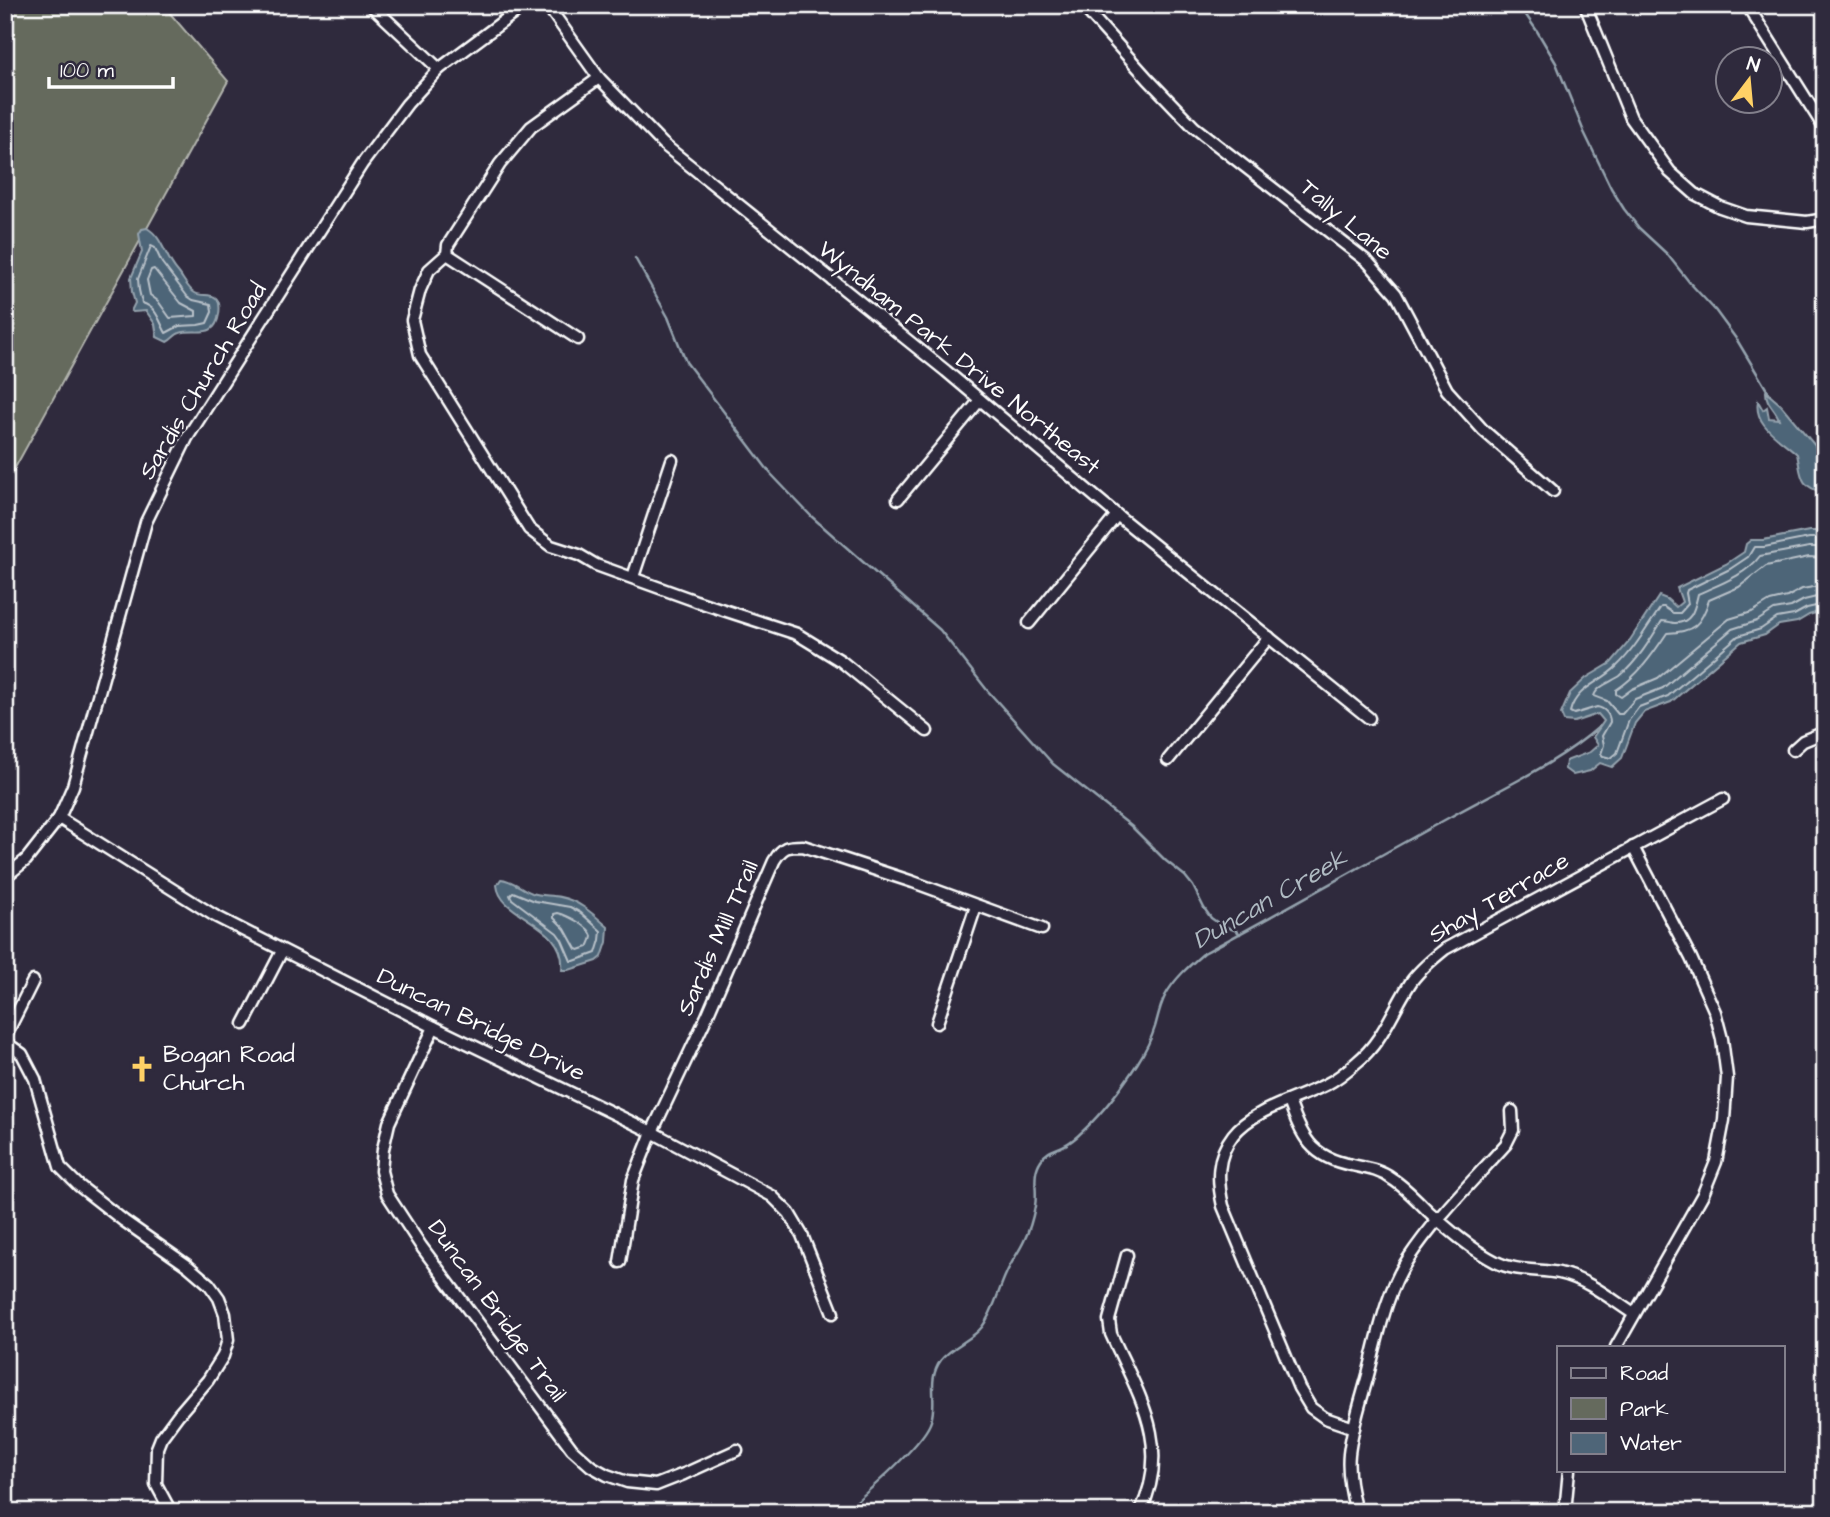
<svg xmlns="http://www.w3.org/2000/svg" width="1830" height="1517" font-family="'Architects Daughter',sans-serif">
<rect width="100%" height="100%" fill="#2f2a3d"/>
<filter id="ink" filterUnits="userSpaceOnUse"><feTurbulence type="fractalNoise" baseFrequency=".0143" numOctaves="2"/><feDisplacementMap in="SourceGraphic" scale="14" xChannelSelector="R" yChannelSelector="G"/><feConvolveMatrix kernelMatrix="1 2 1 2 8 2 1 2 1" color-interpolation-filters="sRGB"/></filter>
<g filter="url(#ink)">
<!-- green -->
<polygon fill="#656a5d" stroke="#b2b4ae" stroke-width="2" points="5,5 163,5 228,81 5,486"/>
<!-- water -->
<g fill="#4e6578" stroke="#95a3ae" stroke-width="2">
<path d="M147,228C163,237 165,258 178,272C183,278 188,289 195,293C202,297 209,293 216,298C220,302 220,308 219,314C215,340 197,328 180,333C175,334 173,339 167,342L157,337L155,324L146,311L133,312L131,311L135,303L132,292L131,278L142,252L139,234L142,229Z"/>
<path d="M1766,392L1781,405L1821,453L1825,451V493C1798,486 1802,476 1797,454C1782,439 1753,426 1758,401L1763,410L1767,407L1769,418L1779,419C1775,408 1766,404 1766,392Z"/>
<polygon points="1809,531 1825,531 1825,610 1809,615 1797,622 1779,625 1765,635 1741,642 1671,702 1644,712 1635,723 1622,758 1612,767 1600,763 1590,771 1573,775 1565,769 1566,761 1590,752 1598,745 1593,737 1604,721 1598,714 1574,722 1564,721 1561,714 1570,693 1586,678 1611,663 1628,643 1659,596 1667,599 1676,607 1682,602 1677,588 1726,564 1744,552 1746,544 1751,540 1763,540"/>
<path d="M501,879C513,880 521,889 532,893C541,896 551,895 560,897C580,901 593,914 608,927L607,942L602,957L597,961L569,970H562C567,922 500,919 497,885Z"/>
</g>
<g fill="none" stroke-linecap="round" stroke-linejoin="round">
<!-- shore -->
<g stroke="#b8c1c9" stroke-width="2">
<path d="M151,246L155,248L162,263L187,296L193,300L211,304L212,312L207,323L198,325L179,326L166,333C159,321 157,307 142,303L139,290L138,279Z"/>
<polygon points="154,269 181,303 196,311 196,316 170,318 158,301 150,295 147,280 151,270"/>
<path d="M1825,538H1809L1764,547H1754L1748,557L1730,569L1687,590L1686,593L1688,604L1680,613H1673L1664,607H1661C1647,627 1635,649 1617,666C1601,683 1576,687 1570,712L1574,714L1597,707C1604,708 1610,714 1610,722L1602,736L1604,745L1601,754L1603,756L1611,758L1617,753L1629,720L1639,707L1668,696L1738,636L1761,629L1777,618L1794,615L1807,608L1825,604"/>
<path d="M1825,547H1809L1760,556C1746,575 1720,584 1698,594C1695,606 1693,624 1674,623C1670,622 1666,621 1662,621C1651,639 1637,662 1620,676C1611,682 1597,686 1594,696L1607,701L1618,714H1622L1635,699L1663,688L1732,629L1757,621L1774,610L1791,607L1804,600L1825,595"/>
<path d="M1825,558L1809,557L1766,566L1739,587L1709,600C1701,625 1694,632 1667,633C1653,654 1638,676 1616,690V694L1621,697L1632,689L1658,678L1729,619L1752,612L1770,601L1787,597L1802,589L1825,585"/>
<polygon points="513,892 535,901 570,907 581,913 601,931 600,940 596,953 574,961 571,961 562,940 557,933 512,899 510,895"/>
<path d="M558,913C566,915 590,926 592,936C592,938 589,945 588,947L579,950L576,949L565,929L554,918V914Z"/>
</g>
<!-- stream -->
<g stroke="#95a3ae" stroke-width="2.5">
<polyline points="1519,5 1537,31 1556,63 1584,132 1611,188 1624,209 1639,228 1667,254 1690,283 1715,310 1737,340 1770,395"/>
<polyline points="635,258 668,317 686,362 771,474 811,516 940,630 987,690 1053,764 1131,826 1166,861 1185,876 1193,886 1204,908 1211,918 1221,925 1237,931 1240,934"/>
<path d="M844,1512C864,1495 924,1444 931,1421C938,1399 926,1381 941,1360C952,1346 972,1340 982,1327C994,1311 998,1291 1006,1274C1011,1262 1019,1252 1024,1241C1029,1231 1033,1217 1035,1206C1038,1190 1031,1175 1041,1160C1047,1151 1054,1150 1063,1146C1070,1143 1078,1136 1084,1130C1104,1111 1122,1087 1137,1064C1144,1053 1151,1040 1155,1027C1158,1016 1160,1006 1165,996C1174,979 1189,966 1204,953C1286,909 1368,862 1450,817C1501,788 1556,765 1600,726"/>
</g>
<!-- minor casing -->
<g stroke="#fff" stroke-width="15">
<g id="minor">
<polyline points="371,5 439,69"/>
<polyline points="547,5 599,78 663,144 946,371 1117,515 1369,718"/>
<polyline points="1082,5 1148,79 1194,127 1368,262 1396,294 1447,390 1483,430 1553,491"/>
<polyline points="1585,5 1631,118 1670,172 1695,194 1720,207 1746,216 1807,222 1825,219"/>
<polyline points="1747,5 1825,129"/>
<polyline points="599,78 531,127 500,164 448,245 447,254 429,270 420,290 412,320 420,355 529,529 551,546 579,555 596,565 696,601 797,634 841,661 927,731"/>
<polyline points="447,254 578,339"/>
<polyline points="898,499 980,400"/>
<polyline points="633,577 672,460"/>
<polyline points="1029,623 1117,515"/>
<polyline points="1793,750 1803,741 1825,732"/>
<polyline points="1168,760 1269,637"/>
<polyline points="59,818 215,916 434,1027 652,1132 772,1196 789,1213 802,1235 833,1313"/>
<polyline points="5,877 26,860 59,818 73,786 146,522 187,438 362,164 407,104 439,69 525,5"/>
<polyline points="937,1023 976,906"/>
<polyline points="244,1024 282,951"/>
<polyline points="434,1027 389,1123 383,1149 381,1171 387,1194 421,1246 572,1449 591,1466 607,1475 627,1482 656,1485 684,1474 737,1450"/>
<polyline points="5,1037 33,981"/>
<polyline points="5,1042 22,1054 35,1079 60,1167 78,1185 124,1221 188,1266 209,1284 219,1298 225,1314 228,1340 223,1356 208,1380 178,1415 161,1438 157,1448 156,1484 171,1512"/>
<path d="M1289,1101C1302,1137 1311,1158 1352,1165C1366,1168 1380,1170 1392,1179C1405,1187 1417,1200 1428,1211C1449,1230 1471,1249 1496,1262C1516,1272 1539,1269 1559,1273C1587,1279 1611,1299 1634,1314"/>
<path d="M1127,1255L1109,1320L1111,1334C1138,1394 1173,1445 1140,1512"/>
<path d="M620,1262L633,1180L652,1132L707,1016L774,861C783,846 787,846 803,846L913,882L1042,929"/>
<polyline points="1616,1347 1703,1194 1716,1162 1724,1120 1727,1077 1722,1039 1715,1012 1691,958 1633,847"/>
<path d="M1354,1428L1325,1418L1311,1408L1299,1388L1223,1206C1217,1180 1216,1157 1233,1135C1253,1109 1298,1099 1327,1084C1337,1079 1348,1070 1357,1062C1383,1041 1393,1009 1411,982C1420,969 1433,959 1445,949L1723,799"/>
<path d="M1356,1512C1351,1493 1347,1474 1349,1454C1352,1427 1361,1401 1368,1375C1378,1337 1386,1292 1408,1259C1436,1217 1473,1181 1506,1144L1513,1130L1512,1111"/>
<polyline points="1565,1512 1569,1470"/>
</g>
</g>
<!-- minor -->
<use href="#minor" stroke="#2f2a3d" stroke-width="10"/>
</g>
</g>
<!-- icons -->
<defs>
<g id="church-bare" transform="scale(2.1)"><path d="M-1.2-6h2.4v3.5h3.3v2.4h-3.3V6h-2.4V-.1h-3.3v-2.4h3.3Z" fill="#ffd166" stroke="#2f2a3d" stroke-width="2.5" paint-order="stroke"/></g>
</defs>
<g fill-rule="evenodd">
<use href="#church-bare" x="142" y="1069"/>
</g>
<g text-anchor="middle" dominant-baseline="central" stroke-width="5" stroke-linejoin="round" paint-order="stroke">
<!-- street labels -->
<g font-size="24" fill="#fff" stroke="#2f2a3d">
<text transform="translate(1346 220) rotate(40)">Tally Lane</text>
<text transform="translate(959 358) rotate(39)">Wyndham Park Drive Northeast</text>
<text transform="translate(203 381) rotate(-59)">Sardis Church Road</text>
<text transform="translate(1499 898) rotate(-30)">Shay Terrace</text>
<text transform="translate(718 938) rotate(-66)">Sardis Mill Trail</text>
<text transform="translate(481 1025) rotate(26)">Duncan Bridge Drive</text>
<text transform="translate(497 1311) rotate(54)">Duncan Bridge Trail</text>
</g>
<!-- poi labels -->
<g font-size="24" fill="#fff" stroke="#2f2a3d" text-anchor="start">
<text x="163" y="1055">Bogan Road<tspan x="163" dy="28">Church</tspan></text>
</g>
<!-- water labels -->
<g font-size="26" font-style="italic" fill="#afbac2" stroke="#2f2a3d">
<text transform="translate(1270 899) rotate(-30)">Duncan Creek</text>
</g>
</g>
<!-- margin -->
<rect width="1830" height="1517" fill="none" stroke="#2f2a3d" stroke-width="28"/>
<rect x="14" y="14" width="1802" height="1489" fill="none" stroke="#fff" stroke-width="2.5" filter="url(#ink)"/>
<!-- legend -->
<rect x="1557" y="1346" width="228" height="126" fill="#2f2a3d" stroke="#827f8b" stroke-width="2"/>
<rect x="1571" y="1368" width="35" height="10" fill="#2f2a3d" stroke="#827f8b" stroke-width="2"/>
<text x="1620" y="1380" font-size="21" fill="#ffffff">Road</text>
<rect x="1571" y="1398" width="35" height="21" fill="#656a5d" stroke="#827f8b" stroke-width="2"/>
<text x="1620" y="1416" font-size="21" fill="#ffffff">Park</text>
<rect x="1571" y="1433" width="35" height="21" fill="#4e6578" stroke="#827f8b" stroke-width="2"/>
<text x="1620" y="1450" font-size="21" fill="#ffffff">Water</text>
<!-- north arrow -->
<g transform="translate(1749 80) rotate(16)"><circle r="33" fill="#2f2a3d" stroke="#827f8b" stroke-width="2"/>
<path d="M0-5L12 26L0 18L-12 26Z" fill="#ffd166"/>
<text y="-10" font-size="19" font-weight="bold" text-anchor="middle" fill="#ffffff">N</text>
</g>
<!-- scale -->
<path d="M49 77v10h124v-10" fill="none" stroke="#ffffff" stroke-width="3.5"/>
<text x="60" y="77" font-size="21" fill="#ffffff" stroke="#2f2a3d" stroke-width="5" paint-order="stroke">100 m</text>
</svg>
